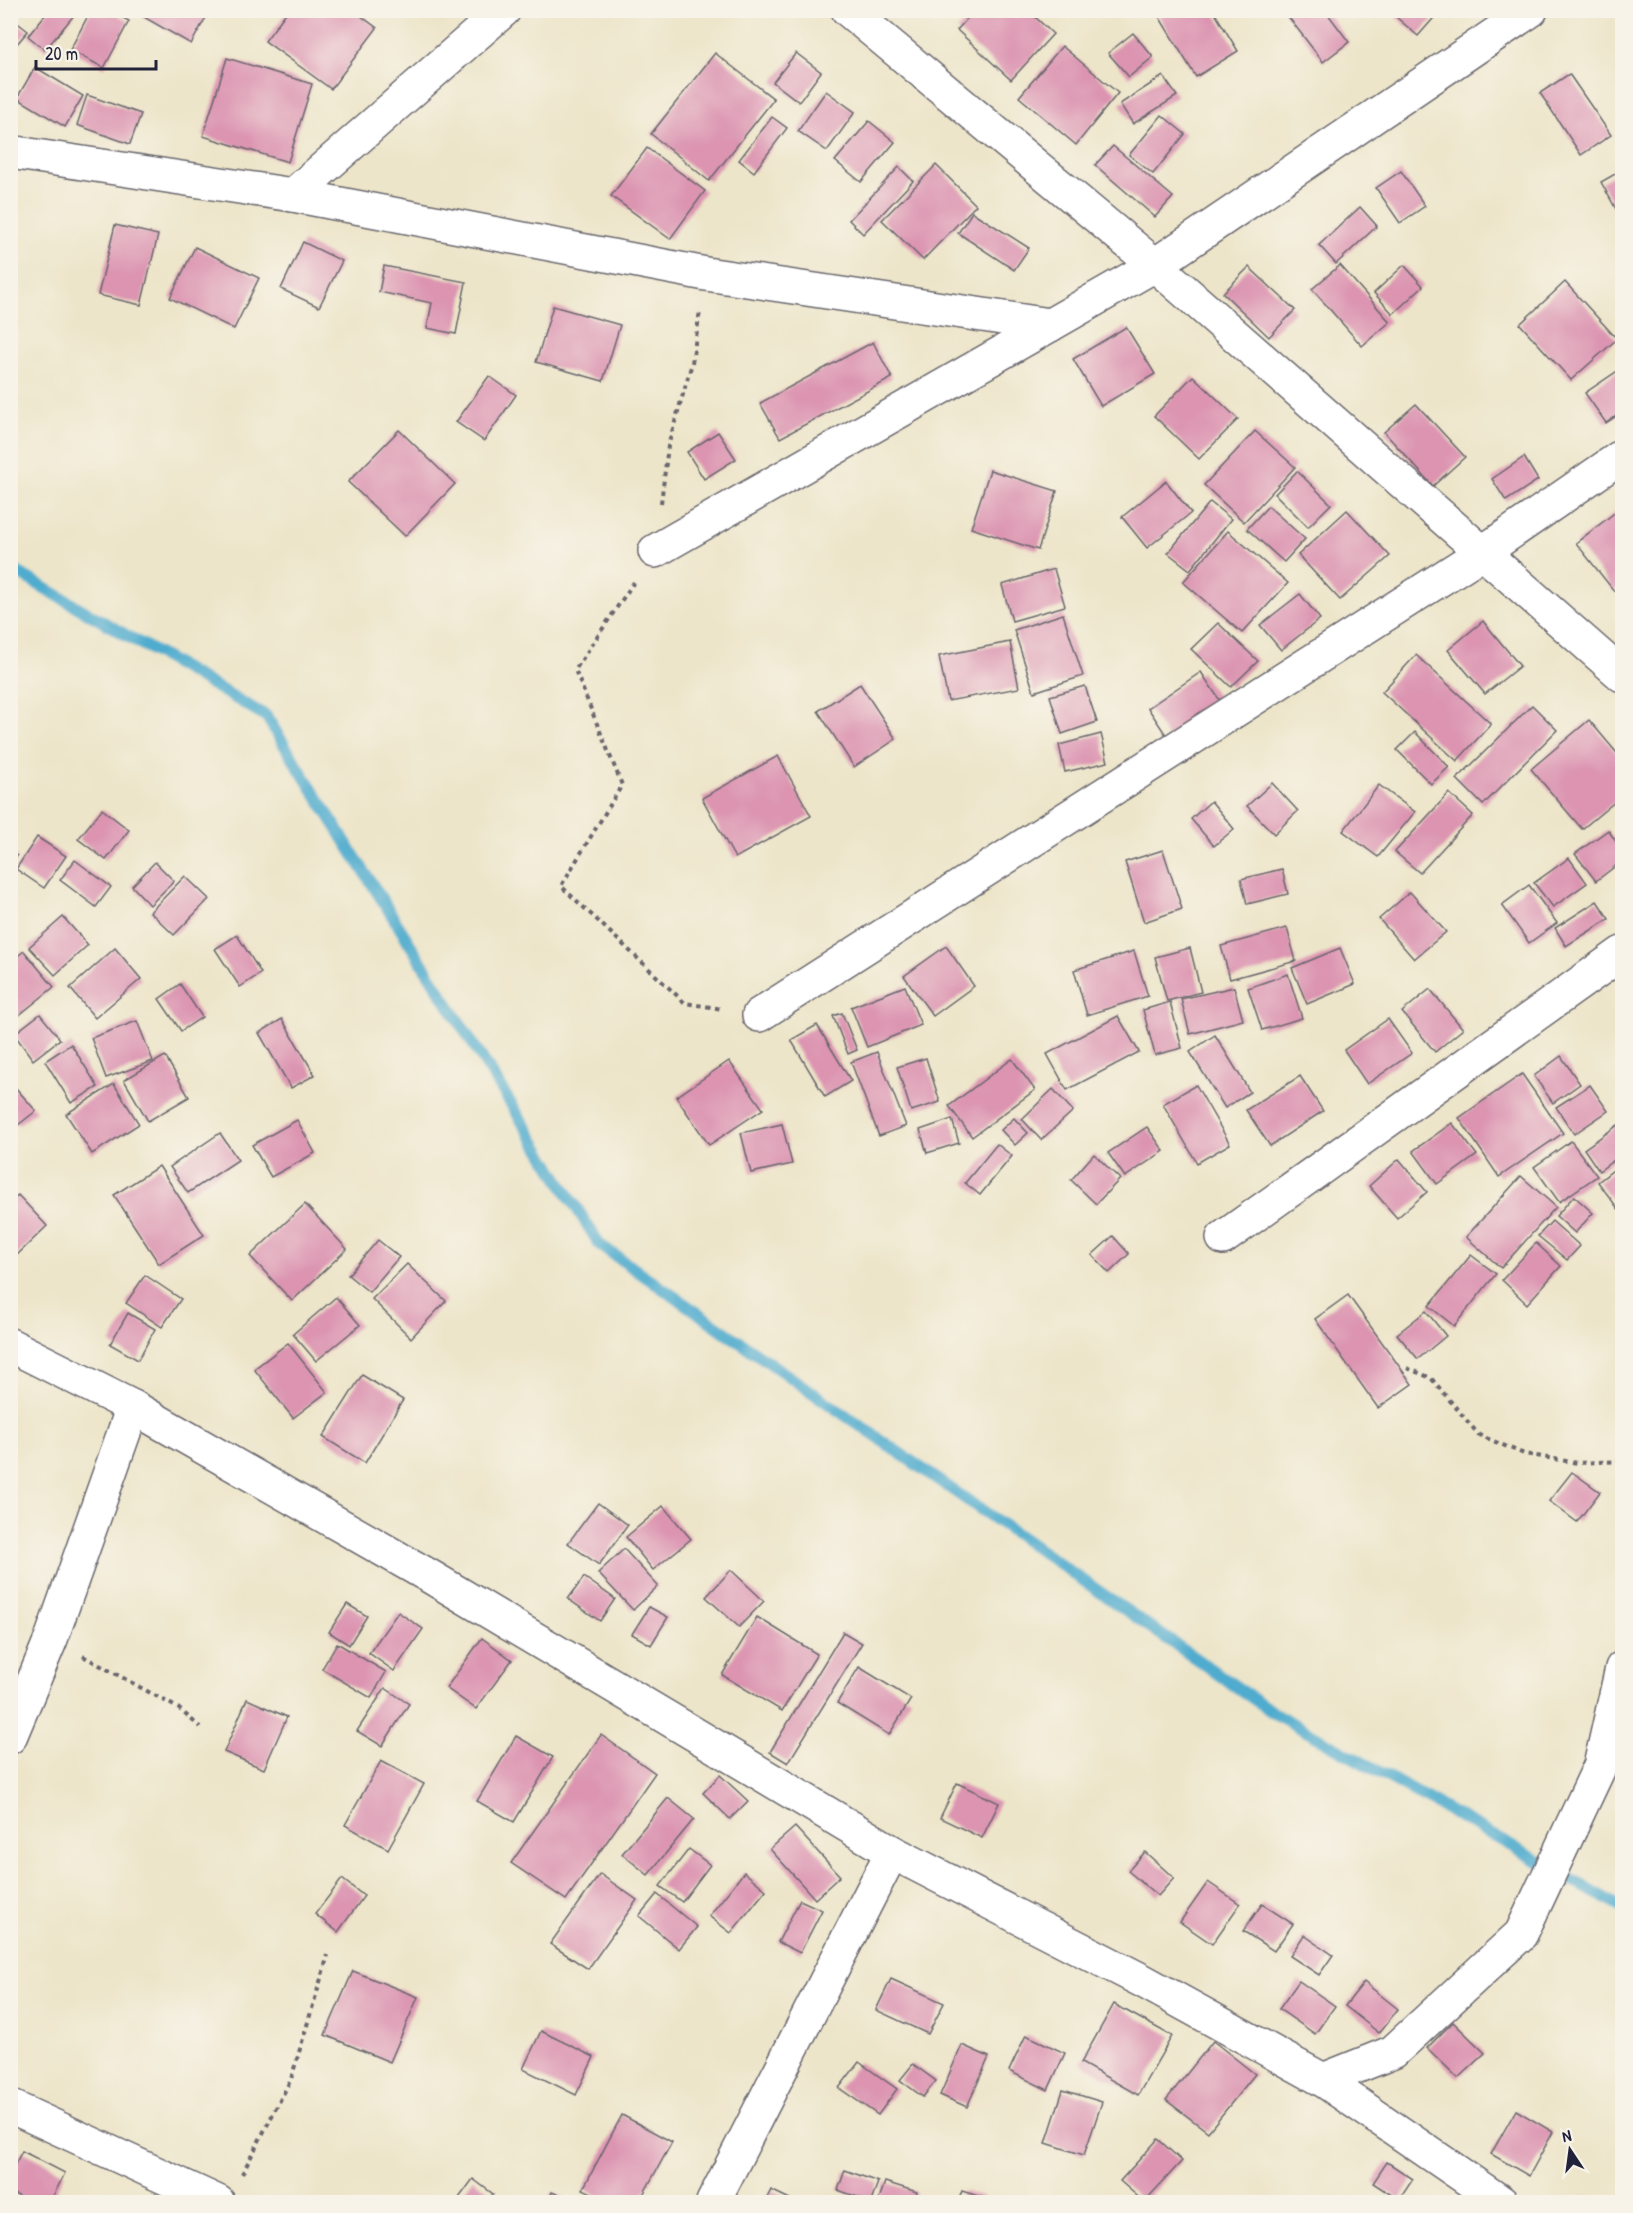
<svg xmlns="http://www.w3.org/2000/svg" width="1633" height="2213" font-family="'Patrick Hand',sans-serif">
<rect width="100%" height="100%" fill="#f7f3e8"/>
<filter id="ink" filterUnits="userSpaceOnUse"><feTurbulence type="fractalNoise" baseFrequency=".0167" numOctaves="2"/><feDisplacementMap in="SourceGraphic" scale="12" xChannelSelector="R" yChannelSelector="G"/><feConvolveMatrix kernelMatrix="1 2 1 2 8 2 1 2 1" color-interpolation-filters="sRGB"/></filter>
<filter id="wash" filterUnits="userSpaceOnUse"><feTurbulence type="fractalNoise" baseFrequency=".008" numOctaves="4" result="noise"/><feDisplacementMap in="SourceGraphic" scale="24" xChannelSelector="R" yChannelSelector="G"/><feGaussianBlur stdDeviation="1.35" result="paint"/><feColorMatrix in="noise" values="0 0 0 0 0 0 0 0 0 0 0 0 0 0 0 0 0 1.4 0 .05"/><feComposite in="paint" operator="in"/></filter>
<g filter="url(#wash)">
<rect width="100%" height="100%" fill="#ede5c9"/>
<g fill="none" stroke-linecap="round" stroke-linejoin="round">
<!-- stream -->
<polyline stroke="#50acce" stroke-width="12" points="10,568 266,716 600,1245 1274,1713 1622,1908"/>
</g>
<g id="blocks">
<!-- building -->
<g fill="#dc94b1">
<polygon points="49,10 71,10 75,14 45,50 28,36"/>
<polygon points="91,10 108,10 129,21 104,68 70,50"/>
<polygon points="145,10 210,10 191,44 142,16"/>
<polygon points="288,10 353,10 377,28 331,89 265,41"/>
<polygon points="975,10 1028,10 1053,34 1011,80 957,30"/>
<polygon points="1110,10 1124,10 1117,17"/>
<polygon points="1155,10 1213,10 1238,51 1196,77"/>
<polygon points="1283,10 1325,10 1349,42 1323,62"/>
<polygon points="1388,10 1437,10 1439,12 1418,36"/>
<polygon points="10,17 28,31 10,52"/>
<polygon points="1133,33 1153,57 1129,77 1108,53"/>
<polygon points="1062,46 1118,93 1076,145 1019,97"/>
<polygon points="715,53 774,99 709,181 651,134"/>
<polygon points="796,53 821,72 799,102 773,82"/>
<polygon points="227,58 312,84 288,162 203,136"/>
<polygon points="35,67 83,96 65,127 17,98"/>
<polygon points="1569,74 1611,135 1581,155 1540,93"/>
<polygon points="1163,76 1177,96 1133,124 1120,104"/>
<polygon points="826,91 855,112 827,151 798,131"/>
<polygon points="87,95 141,114 130,144 77,125"/>
<polygon points="1162,115 1185,134 1153,174 1129,155"/>
<polygon points="772,117 787,128 754,172 739,160"/>
<polygon points="869,121 895,142 861,182 835,161"/>
<polygon points="1113,146 1173,197 1155,217 1095,165"/>
<polygon points="647,148 705,191 670,239 611,196"/>
<polygon points="936,165 976,205 923,260 882,220"/>
<polygon points="899,167 913,181 863,234 849,220"/>
<polygon points="1622,170 1622,220 1601,182"/>
<polygon points="1401,171 1425,206 1400,223 1376,188"/>
<polygon points="1360,207 1377,226 1336,264 1319,245"/>
<polygon points="972,212 1029,248 1014,270 958,233"/>
<polygon points="115,225 158,235 141,305 98,295"/>
<polygon points="303,242 342,261 319,307 281,289"/>
<polygon points="195,247 259,278 234,329 170,298"/>
<polygon points="1340,265 1390,322 1362,346 1312,289"/>
<polygon points="1404,265 1423,286 1393,314 1374,293"/>
<polygon points="384,266 466,282 456,334 427,328 432,303 379,292"/>
<polygon points="1249,267 1295,310 1269,337 1223,293"/>
<polygon points="1565,282 1617,339 1571,380 1520,324"/>
<polygon points="553,306 620,325 603,381 536,362"/>
<polygon points="1126,327 1155,374 1101,406 1073,359"/>
<polygon points="873,342 892,378 780,438 760,403"/>
<polygon points="1622,368 1622,412 1606,423 1585,393"/>
<polygon points="489,376 516,395 484,441 456,422"/>
<polygon points="1193,376 1238,419 1199,459 1154,416"/>
<polygon points="1416,404 1465,457 1433,486 1384,432"/>
<polygon points="399,430 455,484 405,536 348,482"/>
<polygon points="1255,431 1295,467 1244,522 1204,485"/>
<polygon points="718,432 736,459 704,479 687,452"/>
<polygon points="1524,457 1538,480 1506,501 1492,479"/>
<polygon points="990,470 1057,491 1038,550 971,528"/>
<polygon points="1297,471 1331,504 1308,527 1275,494"/>
<polygon points="1166,481 1191,513 1147,548 1122,517"/>
<polygon points="1210,502 1231,519 1190,570 1168,553"/>
<polygon points="1268,506 1305,539 1284,562 1247,529"/>
<polygon points="1622,507 1622,585 1614,591 1576,543"/>
<polygon points="1347,510 1390,556 1340,600 1298,555"/>
<polygon points="1228,531 1288,583 1242,633 1183,582"/>
<polygon points="1054,569 1065,606 1012,621 1002,585"/>
<polygon points="1300,594 1320,619 1281,650 1260,625"/>
<polygon points="1063,614 1083,676 1034,692 1014,630"/>
<polygon points="1483,621 1520,666 1485,694 1448,650"/>
<polygon points="1218,623 1258,661 1231,687 1191,649"/>
<polygon points="1010,642 1019,688 948,701 939,656"/>
<polygon points="1416,655 1491,724 1457,761 1382,692"/>
<polygon points="1201,672 1221,702 1168,738 1148,708"/>
<polygon points="860,684 896,739 854,767 818,711"/>
<polygon points="1085,686 1097,722 1062,734 1050,696"/>
<polygon points="1532,705 1557,730 1483,805 1457,779"/>
<polygon points="1589,720 1622,759 1622,796 1582,829 1531,769"/>
<polygon points="1415,732 1449,767 1431,784 1397,750"/>
<polygon points="1101,734 1108,762 1065,772 1059,745"/>
<polygon points="778,756 811,816 735,858 702,798"/>
<polygon points="1272,783 1298,811 1274,834 1247,806"/>
<polygon points="1379,785 1415,812 1378,857 1343,831"/>
<polygon points="1449,793 1473,815 1420,873 1395,852"/>
<polygon points="1211,801 1234,829 1214,846 1191,819"/>
<polygon points="102,809 129,830 106,860 78,839"/>
<polygon points="1608,830 1622,850 1622,861 1596,881 1575,854"/>
<polygon points="37,837 66,856 44,888 16,869"/>
<polygon points="1163,850 1182,909 1144,922 1125,862"/>
<polygon points="10,852 17,856 10,864"/>
<polygon points="1569,858 1587,883 1553,907 1534,883"/>
<polygon points="75,860 111,887 96,907 60,880"/>
<polygon points="155,862 174,881 150,905 132,886"/>
<polygon points="1282,869 1288,894 1247,904 1241,879"/>
<polygon points="185,876 209,899 174,935 150,912"/>
<polygon points="1529,885 1557,923 1529,943 1502,905"/>
<polygon points="1410,892 1446,932 1414,959 1379,919"/>
<polygon points="1597,901 1609,919 1566,946 1555,928"/>
<polygon points="63,917 88,945 55,975 29,947"/>
<polygon points="1287,928 1296,961 1230,979 1221,946"/>
<polygon points="237,935 261,973 240,987 215,949"/>
<polygon points="946,946 974,986 933,1016 904,976"/>
<polygon points="115,948 141,979 95,1018 70,988"/>
<polygon points="1190,948 1201,992 1167,1001 1155,957"/>
<polygon points="1340,948 1355,984 1307,1004 1292,968"/>
<polygon points="24,951 54,987 18,1016 10,1007 10,962"/>
<polygon points="1134,951 1148,996 1087,1015 1074,970"/>
<polygon points="1288,974 1302,1018 1262,1030 1248,988"/>
<polygon points="180,984 202,1017 181,1031 159,999"/>
<polygon points="905,986 921,1025 867,1047 851,1007"/>
<polygon points="1234,987 1243,1020 1190,1034 1181,999"/>
<polygon points="1430,989 1463,1029 1435,1052 1402,1012"/>
<polygon points="1170,1002 1182,1048 1155,1055 1143,1010"/>
<polygon points="842,1013 857,1050 848,1054 833,1016"/>
<polygon points="40,1014 60,1039 33,1060 14,1034"/>
<polygon points="1118,1016 1139,1052 1067,1090 1047,1054"/>
<polygon points="282,1019 315,1075 291,1088 259,1033"/>
<polygon points="1388,1019 1412,1053 1367,1084 1344,1050"/>
<polygon points="137,1021 153,1061 106,1078 91,1038"/>
<polygon points="817,1025 851,1081 825,1097 791,1040"/>
<polygon points="1215,1035 1250,1092 1225,1108 1190,1052"/>
<polygon points="71,1044 98,1087 71,1103 45,1061"/>
<polygon points="877,1052 906,1126 879,1136 851,1062"/>
<polygon points="165,1056 189,1097 148,1121 124,1080"/>
<polygon points="1561,1056 1580,1084 1553,1103 1534,1076"/>
<polygon points="926,1058 940,1102 911,1111 897,1067"/>
<polygon points="1012,1059 1035,1090 972,1137 949,1106"/>
<polygon points="729,1061 763,1109 709,1145 676,1097"/>
<polygon points="1522,1074 1563,1133 1499,1177 1459,1118"/>
<polygon points="1300,1076 1323,1111 1270,1146 1246,1110"/>
<polygon points="114,1084 139,1124 92,1154 66,1114"/>
<polygon points="1196,1085 1230,1144 1197,1163 1163,1104"/>
<polygon points="1590,1085 1608,1111 1574,1134 1556,1107"/>
<polygon points="15,1087 36,1111 18,1125 10,1117 10,1090"/>
<polygon points="1053,1089 1073,1111 1041,1140 1022,1119"/>
<polygon points="1014,1118 1028,1133 1015,1145 1001,1130"/>
<polygon points="952,1119 959,1143 927,1153 920,1130"/>
<polygon points="297,1120 315,1153 271,1177 252,1145"/>
<polygon points="1452,1123 1477,1155 1437,1184 1413,1151"/>
<polygon points="1621,1123 1622,1126 1622,1154 1599,1171 1584,1149"/>
<polygon points="782,1124 792,1164 751,1173 741,1133"/>
<polygon points="1147,1127 1164,1151 1125,1177 1108,1153"/>
<polygon points="220,1133 238,1160 188,1193 170,1167"/>
<polygon points="1571,1141 1597,1176 1559,1202 1534,1167"/>
<polygon points="997,1144 1012,1156 980,1195 965,1183"/>
<polygon points="1094,1154 1120,1179 1096,1204 1071,1180"/>
<polygon points="1399,1159 1427,1192 1397,1218 1369,1186"/>
<polygon points="1622,1163 1622,1214 1598,1182"/>
<polygon points="159,1166 204,1235 159,1264 114,1195"/>
<polygon points="1521,1176 1556,1207 1501,1268 1466,1237"/>
<polygon points="18,1195 47,1226 15,1257 10,1253 10,1203"/>
<polygon points="1574,1196 1593,1213 1575,1233 1556,1216"/>
<polygon points="305,1204 347,1249 292,1301 250,1256"/>
<polygon points="1552,1221 1580,1246 1567,1260 1538,1236"/>
<polygon points="1113,1236 1129,1254 1109,1273 1092,1255"/>
<polygon points="378,1240 399,1257 369,1292 348,1275"/>
<polygon points="1536,1243 1561,1266 1527,1304 1502,1280"/>
<polygon points="1471,1255 1496,1274 1454,1326 1429,1306"/>
<polygon points="407,1264 446,1301 411,1338 372,1299"/>
<polygon points="145,1275 181,1299 162,1327 126,1303"/>
<polygon points="1348,1295 1412,1384 1378,1408 1315,1319"/>
<polygon points="336,1297 360,1325 316,1361 293,1334"/>
<polygon points="1426,1311 1446,1336 1418,1359 1397,1334"/>
<polygon points="128,1313 155,1329 138,1360 110,1344"/>
<polygon points="288,1343 327,1392 293,1418 254,1369"/>
<polygon points="362,1375 403,1400 365,1463 323,1437"/>
<polygon points="1572,1472 1600,1492 1577,1522 1549,1501"/>
<polygon points="598,1503 628,1525 599,1565 568,1543"/>
<polygon points="663,1506 691,1539 653,1570 626,1537"/>
<polygon points="624,1549 658,1586 633,1610 598,1573"/>
<polygon points="731,1570 764,1601 739,1627 706,1597"/>
<polygon points="584,1577 615,1599 600,1621 568,1599"/>
<polygon points="347,1604 367,1616 349,1645 329,1632"/>
<polygon points="649,1607 668,1617 651,1645 632,1634"/>
<polygon points="398,1612 423,1629 394,1671 369,1653"/>
<polygon points="757,1617 817,1654 782,1711 722,1675"/>
<polygon points="843,1632 862,1643 788,1763 770,1752"/>
<polygon points="482,1638 512,1660 476,1709 446,1688"/>
<polygon points="337,1643 386,1672 371,1698 322,1669"/>
<polygon points="859,1667 911,1699 889,1735 837,1703"/>
<polygon points="385,1688 409,1704 382,1746 357,1731"/>
<polygon points="247,1699 287,1717 264,1769 224,1752"/>
<polygon points="601,1735 655,1773 566,1900 511,1863"/>
<polygon points="516,1736 553,1757 514,1822 477,1801"/>
<polygon points="381,1761 424,1784 388,1849 345,1825"/>
<polygon points="720,1775 748,1801 730,1819 703,1793"/>
<polygon points="957,1783 999,1803 982,1838 940,1818"/>
<polygon points="668,1798 694,1819 648,1875 622,1854"/>
<polygon points="795,1827 840,1876 815,1899 770,1849"/>
<polygon points="689,1849 710,1865 682,1902 660,1886"/>
<polygon points="1145,1852 1174,1878 1158,1896 1128,1871"/>
<polygon points="744,1872 766,1890 731,1933 709,1916"/>
<polygon points="600,1874 637,1900 588,1969 550,1944"/>
<polygon points="342,1879 364,1896 338,1932 315,1914"/>
<polygon points="1208,1882 1240,1904 1212,1944 1180,1922"/>
<polygon points="657,1894 697,1927 679,1949 639,1916"/>
<polygon points="800,1900 822,1910 800,1953 778,1942"/>
<polygon points="1262,1904 1293,1924 1274,1951 1243,1931"/>
<polygon points="1304,1935 1333,1955 1319,1975 1290,1956"/>
<polygon points="353,1971 418,1997 390,2062 325,2035"/>
<polygon points="891,1979 944,2003 928,2034 876,2010"/>
<polygon points="1299,1981 1335,2006 1315,2034 1279,2009"/>
<polygon points="1364,1982 1398,2009 1379,2033 1345,2006"/>
<polygon points="1114,2004 1172,2036 1138,2095 1081,2063"/>
<polygon points="1453,2022 1485,2053 1458,2078 1427,2048"/>
<polygon points="541,2031 594,2057 576,2095 523,2069"/>
<polygon points="1026,2035 1065,2053 1048,2090 1009,2071"/>
<polygon points="1213,2041 1255,2074 1208,2132 1166,2100"/>
<polygon points="962,2045 989,2057 967,2107 940,2095"/>
<polygon points="859,2062 897,2089 878,2115 839,2088"/>
<polygon points="913,2064 936,2081 923,2097 900,2080"/>
<polygon points="1063,2090 1102,2102 1084,2155 1046,2143"/>
<polygon points="1516,2110 1553,2132 1529,2176 1491,2154"/>
<polygon points="622,2115 672,2142 639,2202 610,2202 583,2189"/>
<polygon points="1158,2139 1182,2161 1144,2202 1120,2181"/>
<polygon points="22,2151 65,2173 50,2202 31,2202 10,2192 10,2174"/>
<polygon points="1387,2162 1413,2179 1399,2200 1373,2183"/>
<polygon points="845,2170 878,2182 871,2202 838,2190"/>
<polygon points="473,2179 493,2194 487,2202 456,2202"/>
<polygon points="885,2182 917,2192 913,2202 878,2202"/>
<polygon points="771,2190 796,2202 765,2202"/>
<polygon points="962,2191 997,2202 958,2202"/>
<polygon points="552,2192 575,2202 548,2202"/>
</g>
</g>
</g>
<g filter="url(#ink)">
<use href="#blocks" fill-opacity="0" stroke="#69666d" stroke-width="1.5"/>
<g fill="none" stroke-linecap="round" stroke-linejoin="round">
<!-- street casing -->
<g stroke="#69666d" stroke-width="36">
<g id="street">
<polyline points="848,10 1155,265 1622,675"/>
<polyline points="10,152 293,195 706,274 1050,325"/>
<polyline points="293,195 504,10"/>
<polyline points="655,551 1155,265 1531,10"/>
<polyline points="759,1015 1483,552 1622,456"/>
<polyline points="1223,1238 1622,953"/>
<polyline points="10,1345 133,1407 431,1577 892,1852 1143,1981 1323,2080 1501,2202"/>
<polyline points="10,1737 51,1639 133,1407"/>
<polyline points="1323,2080 1393,2052 1521,1934 1600,1766 1622,1668"/>
<polyline points="10,2106 218,2202"/>
<polyline points="713,2202 892,1852"/>
</g>
</g>
<!-- path -->
<g stroke="#69666d" stroke-width="4" stroke-dasharray="4.5 4.5" stroke-linecap="butt">
<polyline points="661,503 668,446 692,363 700,311"/>
<polyline points="634,582 575,670 622,785 561,886 685,1003 723,1009"/>
<polyline points="1407,1368 1431,1378 1479,1435 1524,1454 1578,1463 1622,1461"/>
<polyline points="83,1656 178,1708 200,1727"/>
<polyline points="242,2174 291,2079 328,1955"/>
</g>
<!-- street -->
<use href="#street" stroke="#fff" stroke-width="33"/>
</g>
</g>
<!-- margin -->
<rect width="1633" height="2213" fill="none" stroke="#f7f3e8" stroke-width="36"/>
<!-- north arrow -->
<g transform="translate(1570 2150) rotate(347)" stroke="#f7f3e8" stroke-width="4.5" paint-order="stroke">
<path d="M0-4.5L10 22L0 15L-10 22Z" fill="#22223b"/>
<text y="-9" font-size="16" font-weight="bold" text-anchor="middle" fill="#22223b">N</text>
</g>
<!-- scale -->
<path d="M36 60v9h120v-9" fill="none" stroke="#22223b" stroke-width="3"/>
<text x="45" y="60" font-size="18" fill="#22223b" stroke="#f7f3e8" stroke-width="4.5" paint-order="stroke">20 m</text>
</svg>
